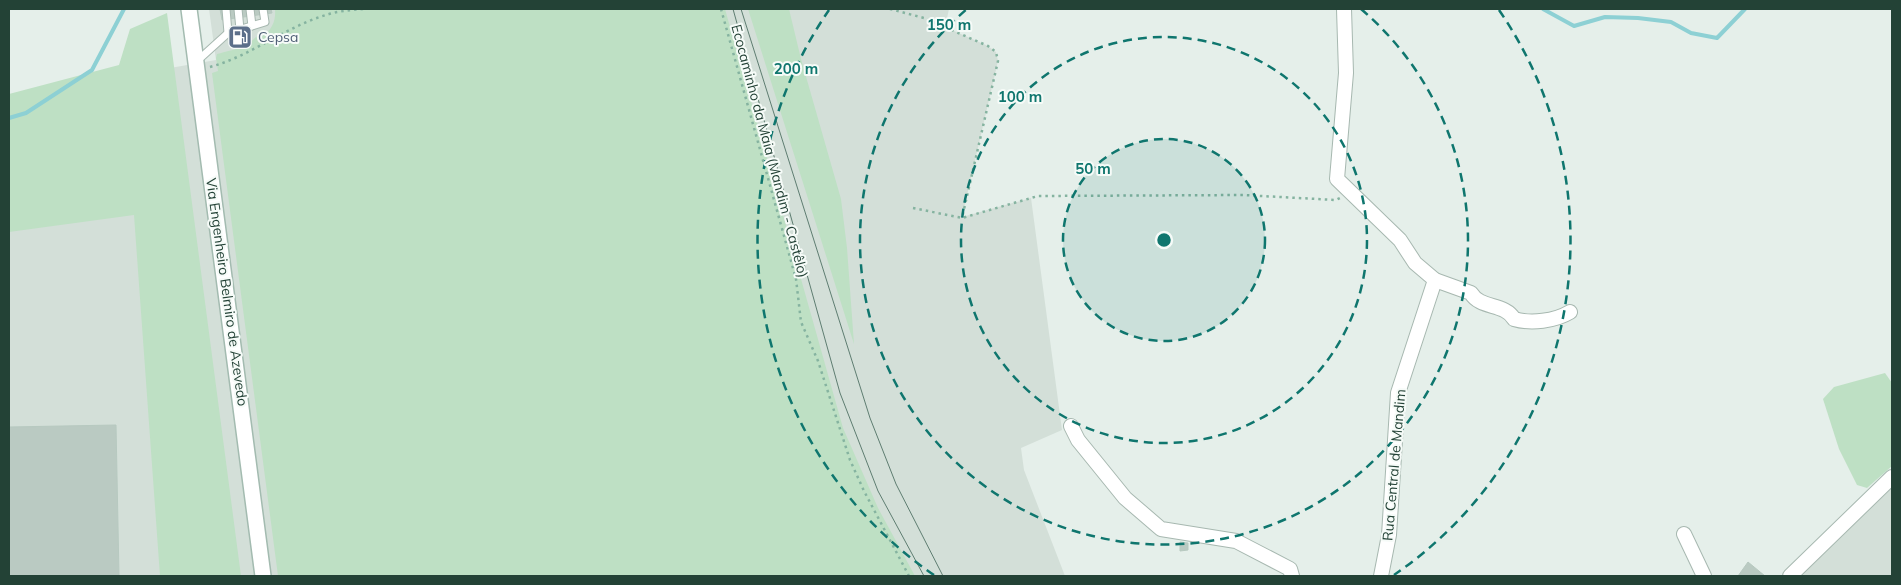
<svg xmlns="http://www.w3.org/2000/svg" width="1901" height="585" font-family="Mulish,sans-serif">
<rect width="100%" height="100%" fill="#e5efea"/>
<!-- built -->
<g fill="#d3dfd8">
<polygon points="209,9 949,9 945,27 988,46 996,52 998,61 962,217 1031,198 1062,430 1021,448 1024,470 1065,576 9,576 9,96 216,60"/>
<polygon points="1892,488 1892,576 1798,576"/>
</g>
<!-- green -->
<g fill="#bee0c4">
<path d="M275,9H725L843,428L878,508L915,576H278L212,73L218,71L216,58L217,54C236,49 245,48 257,36H262C272,30 276,21 275,9Z"/>
<polygon points="748,9 789,9 801,59 841,199 847,248 854,344"/>
<polygon points="167,13 241,576 160,576 134,215 9,232 9,94 119,65 130,29"/>
<polygon points="1885,373 1892,383 1892,466 1867,488 1857,485 1839,449 1823,399 1834,387"/>
</g>
<g fill="none" stroke-linecap="round" stroke-linejoin="round">
<!-- stream -->
<g stroke="#8dd0d4" stroke-width="4">
<polyline points="1543,9 1574,26 1605,17 1638,18 1671,22 1691,33 1717,38 1745,9"/>
<polyline points="9,118 26,113 92,70 124,9"/>
</g>
</g>
<!-- building -->
<g fill="#bacac2" stroke="#b7c9c0">
<polygon points="220,9 271,9 272,13 222,20"/>
<polygon points="116,425 119,576 9,576 9,427"/>
<polygon points="1180,542 1188,543 1188,550 1180,551"/>
<polygon points="1748,562 1765,576 1738,576"/>
</g>
<g fill="none" stroke-linecap="round" stroke-linejoin="round">
<!-- lane casing -->
<g stroke="#a7b8b0" stroke-width="9">
<g id="lane">
<polyline points="226,9 228,33"/>
<polyline points="238,9 240,29"/>
<polyline points="250,9 252,26"/>
<polyline points="196,62 228,33 265,22 263,9"/>
</g>
</g>
<!-- street casing -->
<g stroke="#a7b8b0" stroke-width="16">
<g id="street">
<polyline points="1344,9 1346,73 1337,179 1400,240 1415,263 1435,280 1398,393 1389,535 1381,576"/>
<path d="M1435,280L1471,293C1480,309 1505,303 1514,319C1531,324 1555,321 1570,312"/>
<polyline points="1071,426 1078,440 1125,498 1161,529 1236,541 1290,569 1292,576"/>
<polyline points="1684,534 1704,576"/>
<polyline points="1790,576 1892,477"/>
</g>
</g>
<!-- secondary casing -->
<g stroke="#a3bbb0" stroke-width="18">
<polyline id="secondary" points="189,9 263,576"/>
</g>
<!-- path -->
<g stroke="#85b3a0" stroke-width="2.5" stroke-dasharray="2.5 4" stroke-linecap="butt">
<polyline points="721,9 796,279 801,322 818,361 850,460 864,491 909,576"/>
<polyline points="890,9 924,18 988,46 996,52 998,61 962,218"/>
<path d="M210,67C251,56 285,27 326,15C338,11 351,10 364,9"/>
<polyline points="913,208 962,218 1038,196 1243,195 1336,200 1340,198"/>
</g>
<!-- lane -->
<use href="#lane" stroke="#fff" stroke-width="7"/>
<!-- street -->
<use href="#street" stroke="#fff" stroke-width="14"/>
<!-- secondary -->
<use href="#secondary" stroke="#fff" stroke-width="15"/>
<!-- tram -->
<g stroke="#5e7d71" stroke-width="1">
<polyline points="733,9 840,393 878,491 924,576"/>
<polyline points="741,9 870,418 896,484 943,576"/>
</g>
</g>
<!-- distance rings -->
<circle cx="1164" cy="240" r="101" fill="#0f766e" fill-opacity=".12"/>
<g fill="none" stroke="#0f766e" stroke-width="2.5" stroke-dasharray="9 6">
<circle cx="1164" cy="240" r="101"/>
<circle cx="1164" cy="240" r="203"/>
<path d="M1361 9A304 304 0 1 1 967 9"/>
<path d="M934 575A406 406 0 0 1 829 10M1499 10A406 406 0 0 1 1394 575"/>
</g>
<!-- icons -->
<defs>
<g id="fuel-square" transform="scale(1.25)"><rect x="-9" y="-9" width="18" height="18" rx="4" fill="#5c6f8a" stroke="#f6fbf8"/><path d="M-5.5-6h7V0h2V4h1.3V-2.5L3-4.5l.8-.8L6-3V5H2.5V1h-1V6h-7ZM-4.2-4.7v3.2H.2V-4.7Z" fill="#fff"/></g>
</defs>
<g fill-rule="evenodd">
<use href="#fuel-square" x="240" y="37"/>
</g>
<g text-anchor="middle" dominant-baseline="central" stroke-width="4" stroke-linejoin="round" paint-order="stroke">
<!-- service labels -->
<g font-size="14" fill="#4e5e75" stroke="#f6fbf8" text-anchor="start">
<text x="258" y="37">Cepsa</text>
</g>
<!-- street labels -->
<g font-size="14" fill="#234236" stroke="#f6fbf8">
<text transform="translate(770 151) rotate(75)">Ecocaminho da Maia (Mandim - Castêlo)</text>
<text transform="translate(227 292) rotate(82)">Via Engenheiro Belmiro de Azevedo</text>
<text transform="translate(1394 465) rotate(-85)">Rua Central de Mandim</text>
</g>
</g>
<circle cx="1164" cy="240" r="8" fill="#0f766e" stroke="#f6fbf8" stroke-width="2.5"/>
<g font-size="15" text-anchor="middle" font-weight="bold" fill="#0f766e" stroke="#f6fbf8" stroke-width="4" stroke-linejoin="round" paint-order="stroke">
<text x="949" y="30">150 m</text>
<text x="796" y="74">200 m</text>
<text x="1020" y="102">100 m</text>
<text x="1093" y="174">50 m</text>
</g>
<!-- border -->
<rect width="1901" height="585" fill="none" stroke="#234236" stroke-width="20"/>
</svg>
